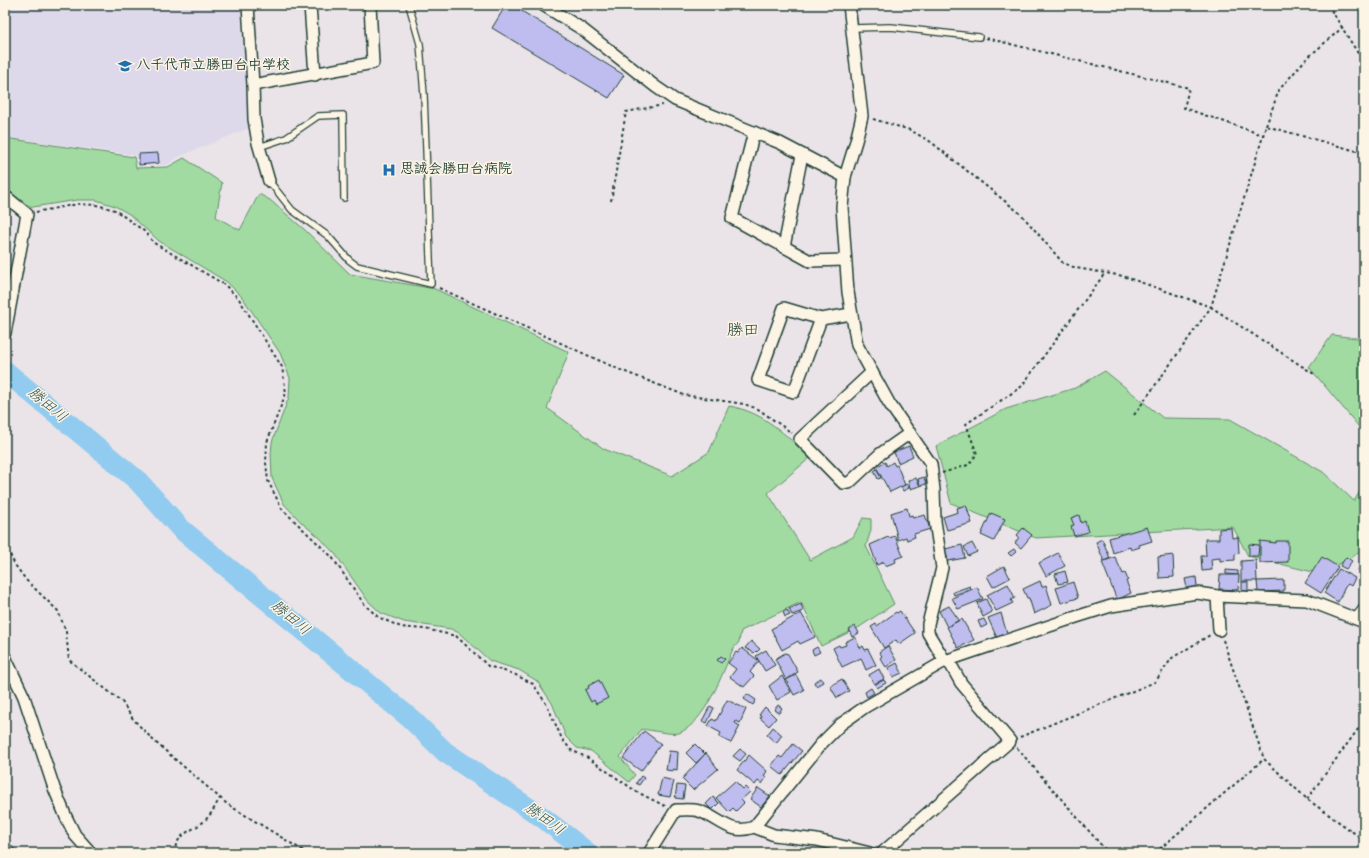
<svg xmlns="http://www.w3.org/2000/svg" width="1369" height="858" font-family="'Gochi Hand','Klee One',sans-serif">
<rect width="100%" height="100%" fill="#eae4e8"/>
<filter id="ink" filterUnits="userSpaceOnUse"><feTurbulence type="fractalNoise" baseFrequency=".025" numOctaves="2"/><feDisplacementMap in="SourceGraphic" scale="8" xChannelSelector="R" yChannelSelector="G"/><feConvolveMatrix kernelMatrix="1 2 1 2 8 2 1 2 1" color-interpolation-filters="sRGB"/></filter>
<g filter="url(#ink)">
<!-- built -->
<polygon fill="#ddd8ea" points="5,5 240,5 249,128 178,157 167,165 137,165 136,155 5,137"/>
<!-- green -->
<g fill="#a1dba1" stroke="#608c6a">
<path d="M5,138L134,157L136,168L168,167L184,158L222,183L216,217L240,230L259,194L270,200L305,230L350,274L435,289L569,352L547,408L604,449L672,476L709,452L729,406C764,412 785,434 810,458L768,493L810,560L853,537L863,518L871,519V530L866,546L894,604L858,628L821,646L801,602L741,631L739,642L733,649C722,674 706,722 679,733C672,735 650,730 642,729L620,757L635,775L629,782L591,751L577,748L566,737L552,703L537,681L519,670L490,661L459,633L451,629L404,622L381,613L368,601L336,555L319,537L303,524L284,504L272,478L271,454L272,442L289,397L290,378L280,353L242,297L227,282L159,241L129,214L115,206L96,200H77L33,207L24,204L5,191Z"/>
<polygon points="1332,335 1364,339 1364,433 1309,367"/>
<polygon points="1105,371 1163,418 1230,419 1323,472 1354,501 1364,485 1364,550 1321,574 1248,556 1233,527 1036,538 951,503 936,446 1006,409 1075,388"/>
</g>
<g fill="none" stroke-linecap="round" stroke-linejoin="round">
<!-- river -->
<polyline stroke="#91cbf0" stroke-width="21" points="5,371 138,481 181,529 411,719 445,752 542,817 588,853"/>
</g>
<!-- building -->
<g fill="#bfbdef" stroke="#1f3d34">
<polygon points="506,5 512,5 624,75 609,98 492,28"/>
<polygon points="158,153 159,163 139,165 139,154"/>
<polygon points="909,446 913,456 898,463 894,452"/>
<polygon points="885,462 887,466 893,462 895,466 897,465 905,485 890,492 876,467"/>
<polygon points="877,469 881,478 878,479 874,471"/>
<polygon points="924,477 926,484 920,486 918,479"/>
<polygon points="916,478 920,486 910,489 908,480"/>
<polygon points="907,484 909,488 903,491 901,487"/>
<polygon points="966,505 972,523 947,530 943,517 958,512 957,508"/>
<polygon points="907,508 909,516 912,515 913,518 925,515 930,529 914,534 915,537 907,540 906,537 898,540 891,513"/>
<polygon points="991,513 1005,519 994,541 981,535"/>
<polygon points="1079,515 1081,523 1085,521 1088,532 1074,536 1071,526 1074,525 1071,518"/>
<polygon points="1147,527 1152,541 1139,545 1140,547 1131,550 1130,547 1113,553 1109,538"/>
<polygon points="1023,528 1032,535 1021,548 1015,543 1019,537 1017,535"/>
<polygon points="1231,528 1232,538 1238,537 1239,553 1235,554 1235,560 1220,561 1220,558 1211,559 1212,570 1202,571 1201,556 1206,556 1205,539 1219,539 1219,529"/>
<polygon points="895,536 903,556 895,559 896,562 885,566 884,562 877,565 870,545 888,537 889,538"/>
<polygon points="1102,539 1110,558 1104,561 1096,542"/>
<polygon points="1260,541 1276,543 1276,541 1288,541 1288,562 1260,563"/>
<polygon points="972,543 977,552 968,556 964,547"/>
<polygon points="1249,544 1259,545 1258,556 1249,556"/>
<polygon points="962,545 965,558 948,561 945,549"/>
<polygon points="1014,549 1016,552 1011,556 1008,553"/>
<polygon points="1058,553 1065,566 1046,576 1039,563"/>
<polygon points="1173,555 1174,577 1159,578 1158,557"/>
<polygon points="1115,557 1123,574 1125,573 1128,580 1126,581 1131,593 1117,600 1102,562"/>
<polygon points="1322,557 1338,567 1321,593 1305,583"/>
<polygon points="1346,557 1352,561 1346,569 1340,566"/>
<polygon points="1364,559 1364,575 1358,570"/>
<polygon points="1256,560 1257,581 1241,581 1241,561"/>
<polygon points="1004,566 1010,578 993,587 987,576"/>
<polygon points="1339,569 1355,578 1351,586 1348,584 1345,587 1338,602 1324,593"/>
<polygon points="1226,570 1238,571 1238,575 1226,574"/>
<polygon points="1065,571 1068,582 1058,584 1055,574"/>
<polygon points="1220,575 1239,575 1238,590 1219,589"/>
<polygon points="1196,577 1197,587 1187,588 1185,579"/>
<polygon points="1284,580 1284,591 1258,592 1257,581"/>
<polygon points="1040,581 1042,587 1046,585 1052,605 1034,614 1029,598 1027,598 1023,589"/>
<polygon points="1073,582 1078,598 1061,603 1056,588"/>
<rect x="1242" y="582" width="6" height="9"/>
<polygon points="1008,584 1015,598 1011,600 1013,603 996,611 987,595"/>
<polygon points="970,586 971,589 954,595 953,592"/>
<polygon points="977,587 983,599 958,609 952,598"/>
<polygon points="986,599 992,612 983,617 977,603"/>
<polygon points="801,604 803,611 792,615 789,609"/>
<polygon points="949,606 959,620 947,627 939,611"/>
<polygon points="787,610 790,615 785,617 783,612"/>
<polygon points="900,611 915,633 899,644 896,640 884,648 871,627 876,624 877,626 896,612 897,613"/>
<polygon points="801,613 815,637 800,644 798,641 782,650 771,629"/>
<polygon points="1001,613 1007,634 997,638 988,618"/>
<polygon points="962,619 974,640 958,648 947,627"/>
<polygon points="984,619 987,625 981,628 978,621"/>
<polygon points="855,626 859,633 852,637 849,630"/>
<polygon points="855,637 860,648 863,646 865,650 868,649 876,665 866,670 861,658 842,667 833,648 839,645 840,647 846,645 845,642"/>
<polygon points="751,641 760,649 757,652 756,651 754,653 745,648"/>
<polygon points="888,646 896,660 886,667 880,658 882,656 879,652"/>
<polygon points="817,647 820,652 814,655 812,650"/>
<polygon points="742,648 759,661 750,672 754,676 744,687 730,677 736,669 728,663 736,652 738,653"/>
<polygon points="766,650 775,665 765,671 756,656"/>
<polygon points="785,653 788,654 798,672 786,680 775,659"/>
<polygon points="721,656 725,659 721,663 717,660"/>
<polygon points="897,663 902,673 893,677 888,668"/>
<polygon points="879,669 884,679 874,684 869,675"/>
<polygon points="796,675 804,690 794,695 786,680"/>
<polygon points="782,676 791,692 777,700 769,686"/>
<polygon points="821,678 823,682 816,686 814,682"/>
<polygon points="842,679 849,691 837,698 830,686"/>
<polygon points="599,680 608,698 596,704 594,700 591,702 585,690 589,688 588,686"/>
<polygon points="884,680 886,683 877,688 875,684"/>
<polygon points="871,688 874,693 867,697 865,692"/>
<polygon points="747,694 756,700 753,705 744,699"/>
<polygon points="727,700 746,709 740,723 736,721 735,723 740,726 731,743 719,737 721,733 708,726 712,719 716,721"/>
<polygon points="778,705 782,708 779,713 774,710"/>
<polygon points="710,706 714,708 707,723 702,721"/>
<polygon points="765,707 776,718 769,726 760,718 761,716 759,715"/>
<polygon points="773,727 782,735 776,743 767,735"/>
<polygon points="644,731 661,744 641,771 623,758"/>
<polygon points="695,744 705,754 696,763 686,753"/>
<polygon points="793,744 802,751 782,775 771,766 779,756 782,758"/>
<polygon points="740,749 746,754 740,761 733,756"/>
<polygon points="669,751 678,752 677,770 673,769 673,771 666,770"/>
<polygon points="706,753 718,769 693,790 682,779"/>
<polygon points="749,755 767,771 764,776 766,778 762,784 758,781 755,785 737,770"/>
<polygon points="641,776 644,778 639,785 636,783"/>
<polygon points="662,778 674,781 670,797 658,795"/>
<polygon points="735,781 743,789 745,787 750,792 741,800 744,803 736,811 733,808 729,812 716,798"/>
<polygon points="677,785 685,786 683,799 675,798"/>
<polygon points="758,788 770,796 761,807 750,799"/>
<polygon points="713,797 719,803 712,810 706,804"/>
<polygon points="8,842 18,853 5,853 5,844"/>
</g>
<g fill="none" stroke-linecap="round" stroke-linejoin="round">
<!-- service casing -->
<g stroke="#1f3d34" stroke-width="8">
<g id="service">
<polyline points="852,28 891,27 979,37"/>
<polyline points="259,147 286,138 318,116 343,115 344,198"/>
<polyline points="269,181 292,210 328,236 349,260 357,266 431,284 424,95 420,44 409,5"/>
<polyline points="1354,618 1364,605"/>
</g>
</g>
<!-- minor casing -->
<g stroke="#1f3d34" stroke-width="14">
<g id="minor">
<polyline points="248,5 253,85 373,63 370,5"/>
<polyline points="310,5 315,75"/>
<polyline points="543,5 582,29 656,87 675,100 780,143 845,177"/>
<polyline points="849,5 862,116 856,141 845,177 842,207 848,292 857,345 889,403 931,464 934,490 935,521 942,568 928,624 928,633 945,661 951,665 961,683 1010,741 882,853"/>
<polyline points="253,85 254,119 258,143 269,181"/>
<polyline points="754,132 732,218 810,261 845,260"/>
<polyline points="5,196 27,214 5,333"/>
<polyline points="784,247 802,155"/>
<polyline points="821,319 794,392 758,380 784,308 821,319 851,314"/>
<polyline points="872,372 800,439 843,483 849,483 880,454 910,433"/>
<polyline points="1217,596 1219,630"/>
<polyline points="5,657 24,697 54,788 66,817 75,835 91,853"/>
<polyline points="754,827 774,835 817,840 870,853"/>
<path d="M649,853L676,810C683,810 692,809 699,811C720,818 730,836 754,827L821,744L841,724L865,707L945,661L1076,617L1111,606L1197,593L1217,596L1307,600L1364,622"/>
</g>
</g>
<!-- path -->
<g stroke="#1f3d34" stroke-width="2" stroke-dasharray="3 3" stroke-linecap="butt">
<polyline points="1328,5 1364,63"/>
<polyline points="986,38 1189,88 1184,108 1263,135"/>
<polyline points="873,119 910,130 931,142 1021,214 1063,263 1076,268 1123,276 1211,307 1266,126 1364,153"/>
<polyline points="1266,126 1279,90 1305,60 1343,27"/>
<polyline points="611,201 626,112 663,105"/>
<polyline points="36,212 78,204 96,205 115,210 144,231 154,243 225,285 239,299 282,367 286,393 267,442 266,463 268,481 282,509 332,557 364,604 378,617 401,627 425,629 456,636 488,666 514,674 533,684 547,705 562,739 571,750 588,758 637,792 665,806"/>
<polyline points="439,288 618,369 684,395 744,404 758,409 792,433"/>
<polyline points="1134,415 1211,307 1314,374"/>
<polyline points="942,473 968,465 977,454 966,424 1021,387 1105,273"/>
<polyline points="5,544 15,565 26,580 58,611 66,632 69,660 122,702 133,719 154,741 227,804 307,853"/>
<polyline points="1223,640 1264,759 1307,799 1364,840"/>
<polyline points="1020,737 1155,682 1172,658 1210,635"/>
<polyline points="1017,748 1108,853"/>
<polyline points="1307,799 1364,721"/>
<path d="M174,853C177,830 196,832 208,817C213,812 216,804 220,798"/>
<polyline points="1155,853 1264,759"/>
<polyline points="1358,853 1364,845"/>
</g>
<!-- service -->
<use href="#service" stroke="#fcf5e5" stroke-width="5.5"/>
<!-- minor -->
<use href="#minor" stroke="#fcf5e5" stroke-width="11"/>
</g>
</g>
<!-- icons -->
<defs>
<g id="school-bare" transform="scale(1.08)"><path d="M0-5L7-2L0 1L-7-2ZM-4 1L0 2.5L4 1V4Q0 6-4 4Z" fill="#1f6fb2" stroke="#fcf5e5" stroke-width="2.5" paint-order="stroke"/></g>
<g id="hospital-bare" transform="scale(1.08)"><path d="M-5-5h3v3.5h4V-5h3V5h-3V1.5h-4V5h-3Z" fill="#1f6fb2" stroke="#fcf5e5" stroke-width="2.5" paint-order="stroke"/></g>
</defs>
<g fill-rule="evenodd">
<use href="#school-bare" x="125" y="66"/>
<use href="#hospital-bare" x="389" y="170"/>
</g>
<g text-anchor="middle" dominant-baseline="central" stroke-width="3" stroke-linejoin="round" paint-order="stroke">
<!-- poi labels -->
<g font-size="14" font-weight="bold" fill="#1f3d34" stroke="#fcf5e5" text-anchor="start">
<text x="136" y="66">八千代市立勝田台中学校</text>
<text x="400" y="170">思誠会勝田台病院</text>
</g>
<!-- water labels -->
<g font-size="15" font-style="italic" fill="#36595a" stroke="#fcf5e5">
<text transform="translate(47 406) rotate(40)">勝田川</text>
<text transform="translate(290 619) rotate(40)">勝田川</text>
<text transform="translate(544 820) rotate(36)">勝田川</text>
</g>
<!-- quarter labels -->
<g font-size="16" fill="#1f3d34" stroke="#fcf5e5">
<text x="743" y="332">勝田</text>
</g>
</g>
<!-- margin -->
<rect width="1369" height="858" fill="none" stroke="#fcf5e5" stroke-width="20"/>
<rect x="10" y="10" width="1349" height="838" fill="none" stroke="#1f3d34" stroke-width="1.5" filter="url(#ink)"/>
</svg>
